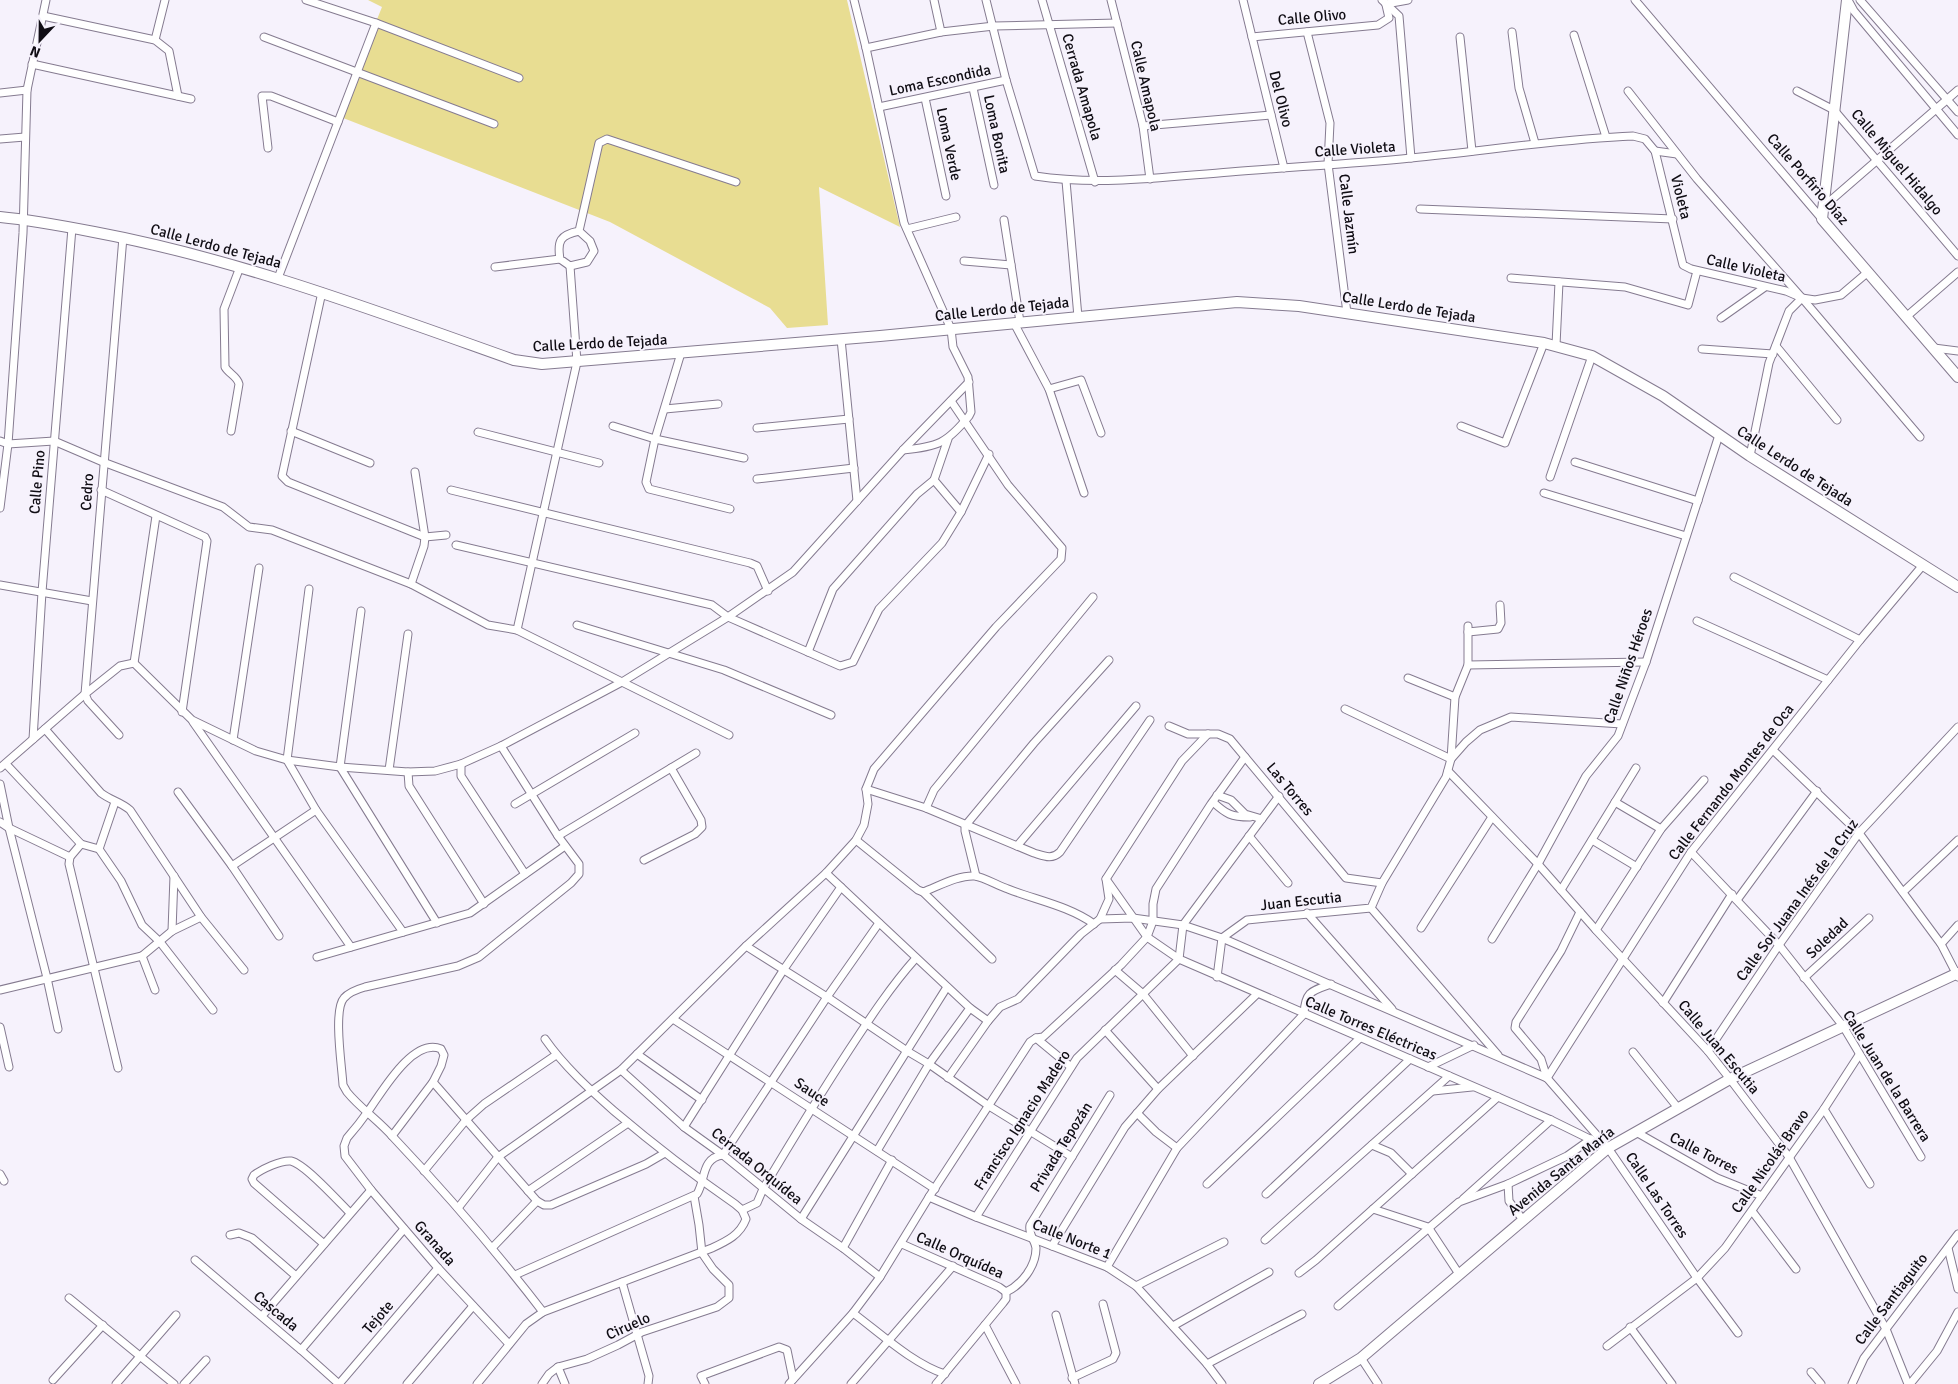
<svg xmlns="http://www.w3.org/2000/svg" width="1958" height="1384" font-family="Signika,sans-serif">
<rect width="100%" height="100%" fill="#f6f2fc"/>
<!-- green -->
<polygon fill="#e8dd92" points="368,0 847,0 900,227 819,187 828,325 787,328 770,308 610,222 338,116 382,7"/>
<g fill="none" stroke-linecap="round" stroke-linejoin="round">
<!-- street casing -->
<g stroke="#857b90" stroke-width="9">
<g id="street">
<polyline points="306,0 376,23 519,78"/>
<path d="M854,0L866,48L904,223L951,329L953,347L968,377L971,412L969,416C947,443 938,447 903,450"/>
<polyline points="934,0 941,32"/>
<path d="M986,0L1006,80L1035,176C1100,186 1165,177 1230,172C1290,167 1351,164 1411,158C1485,151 1558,139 1633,136L1645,139L1655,151L1683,265L1691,269L1786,291L1802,298L1815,300L1841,295L1868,272"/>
<polyline points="1042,0 1095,182"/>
<polyline points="1111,0 1143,126 1150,179"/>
<polyline points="1243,0 1284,168"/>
<polyline points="1382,0 1399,16 1411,158"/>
<polyline points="1635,0 1822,219"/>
<polyline points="1848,0 1854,11 1958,135"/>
<polyline points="1860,0 1958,112"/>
<polyline points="1386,4 1408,0"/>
<polyline points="43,16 155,40 169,51 178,96"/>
<polyline points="1307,32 1330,123 1328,164 1347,313"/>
<polyline points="1512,32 1519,88 1535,143"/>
<polyline points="1574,35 1606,137"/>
<polyline points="264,37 494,124"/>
<polyline points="1252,37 1378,25 1389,18 1386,5"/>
<polyline points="1460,37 1472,151"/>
<polyline points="155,40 165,0"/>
<polyline points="866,48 941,32 994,26 1117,23"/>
<polyline points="32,64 191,99"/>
<polyline points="973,88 994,185"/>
<polyline points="1628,91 1697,179 1802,298 1920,437"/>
<polyline points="1797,91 1834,110 1958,256"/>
<polyline points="0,93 27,90"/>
<polyline points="925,98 946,196"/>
<polyline points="879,107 1006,80"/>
<polyline points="1143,126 1271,115"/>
<polyline points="0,139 25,137"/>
<polyline points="268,148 262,96 271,96 338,122"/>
<polyline points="1655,151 1677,154"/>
<polyline points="1066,181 1078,317"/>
<polyline points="1822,208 1958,90"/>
<polyline points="1420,209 1673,219"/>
<polyline points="1004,220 1020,322"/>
<polyline points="907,229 956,217"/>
<path d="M579,231C560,235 557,241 560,259L570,266L587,262L594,251L590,241L579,231L599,143L607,139L736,182"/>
<polyline points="964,261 1011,265"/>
<polyline points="495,267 560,259"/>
<polyline points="278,278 376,23"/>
<polyline points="1511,278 1625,287 1688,305 1697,271"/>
<polyline points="322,292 282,476 288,482 425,537 446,535"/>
<polyline points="1906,317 1958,272"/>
<polyline points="1721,318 1765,287"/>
<polyline points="1014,323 1049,389 1084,493"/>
<polyline points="841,339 857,501"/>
<polyline points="1556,345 1559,282"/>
<polyline points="1776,346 1837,420"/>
<polyline points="1934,348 1958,351"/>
<polyline points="1702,349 1773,354"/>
<polyline points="681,353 655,439 646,482 649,489 730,509"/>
<polyline points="1049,389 1081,380 1101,433"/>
<polyline points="665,409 718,404"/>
<polyline points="613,426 655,439 744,458"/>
<polyline points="1461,426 1505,443 1544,343"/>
<polyline points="757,428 849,419"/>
<path d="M231,431L239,384C237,376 229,374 225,367L224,309L240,267"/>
<polyline points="291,431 370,463"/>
<polyline points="478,432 599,463"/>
<polyline points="0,441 8,444 54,441 103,462 223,507 249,527 272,530 411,584 488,625 517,630 729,735"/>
<polyline points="1750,456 1769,363 1789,311 1802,298"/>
<polyline points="1575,462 1698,501"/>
<polyline points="1550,477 1592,356"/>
<polyline points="757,479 854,468"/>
<polyline points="934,480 961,512"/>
<polyline points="101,490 205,537 207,541 182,712"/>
<polyline points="451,490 750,563 757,566 768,591"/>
<polyline points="1544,493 1686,536"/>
<polyline points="0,508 8,444 23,233 27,90 46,0"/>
<polyline points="456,545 712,605 728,617 840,666 853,662 879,609 942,543 961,512 989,454"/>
<polyline points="1734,577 1860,640"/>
<polyline points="411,584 424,546 425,537 415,472"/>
<polyline points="0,585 92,601"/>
<polyline points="309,589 287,760 316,810 403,932"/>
<polyline points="361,611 340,767 437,923"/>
<polyline points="1697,621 1828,680"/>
<polyline points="577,625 724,670 831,715"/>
<polyline points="517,630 577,362 570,266"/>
<polyline points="1468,632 1498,629 1501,623 1500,605"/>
<polyline points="808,652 833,589 917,494 934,480 948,439"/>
<polyline points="134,663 192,720 256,751 287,760 340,767 408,772 435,771 461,764 501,746 622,682 728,617 793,572 903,450 969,382"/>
<polyline points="134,663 156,516"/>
<polyline points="1468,665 1646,662"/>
<polyline points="1408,678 1455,697"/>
<polyline points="1345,709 1451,759 1466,742 1480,730 1511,717 1622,724"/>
<polyline points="193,722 351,947"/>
<polyline points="1169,726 1188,734 1218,734 1230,739 1346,878 1382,883"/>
<path d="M45,729L101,793C110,800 121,802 130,810L201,917L244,970"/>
<polyline points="119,735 88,701 85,694 123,237"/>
<polyline points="33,739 42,592 72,228"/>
<polyline points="233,740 259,568"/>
<path d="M501,746L558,836L579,864V874L571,883L479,957L458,966L365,987C358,989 349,992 344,998C333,1010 342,1067 343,1085L347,1092C360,1108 379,1121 393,1137C446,1193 496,1251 543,1312"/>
<polyline points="1773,750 1859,833 1941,944 1958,977"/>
<polyline points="6,764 81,844 99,849 121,881 142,925 160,942 213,1010"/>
<polyline points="461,764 461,776 525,874"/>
<polyline points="0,768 85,694 120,666 134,663"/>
<polyline points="389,770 408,634"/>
<polyline points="1448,771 1538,864 1596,930 1708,1051 1730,1079 1789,1157 1886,1329 1908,1384"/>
<polyline points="408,772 409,786 484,904"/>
<polyline points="0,784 9,828 47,978 58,1029"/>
<path d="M866,789L926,808L1034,853C1044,856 1052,860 1060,852L1150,720"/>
<polyline points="178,792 232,866 279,936"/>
<polyline points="1217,795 1231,800 1245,814 1262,819"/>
<path d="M1213,802C1226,814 1231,817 1250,817"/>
<polyline points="1615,802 1661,829"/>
<polyline points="515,804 635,733"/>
<polyline points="926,808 934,790 1093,597"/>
<polyline points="0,822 9,828 70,857"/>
<polyline points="558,836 696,753"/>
<polyline points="1249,836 1288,883"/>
<path d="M856,840L918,890L923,892C939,886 958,875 975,876C983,877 999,886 1008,889C1036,900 1069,906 1094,924"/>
<polyline points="1592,840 1637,867"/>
<polyline points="81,844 70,857 69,864 118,1068"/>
<polyline points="1017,846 1136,706"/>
<polyline points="99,849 115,802"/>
<polyline points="1691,852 1779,945 1843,1026 1921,1157"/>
<polyline points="644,860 695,834 702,827 701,820 671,768"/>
<polyline points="232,866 316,810"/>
<polyline points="826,873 970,1008 988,1021"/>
<polyline points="976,876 965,831 965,826 1034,743 1109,660"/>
<polyline points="1106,879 1147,937 1179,959 1551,1120 1608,1148"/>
<polyline points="1561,890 1636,768"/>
<polyline points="923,892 992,959"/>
<polyline points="1903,892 1958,840"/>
<polyline points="1737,900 1817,791"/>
<polyline points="1371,908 1498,1055"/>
<polyline points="1580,912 1561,951 1516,1022 1515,1028 1541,1059 1547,1078 1608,1148 1697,1278 1738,1333"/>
<polyline points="1307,913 1392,1009"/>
<polyline points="1100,919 1133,918 1183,925 1222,938 1547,1078"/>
<polyline points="1421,928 1492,817"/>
<polyline points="1596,930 1661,829 1704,780"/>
<polyline points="172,931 174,876"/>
<polyline points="1492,939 1538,864 1586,776 1618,736 1646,662 1719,435"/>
<polyline points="1941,944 1958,925"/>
<polyline points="746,946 827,997 907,1051 929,1064 989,1106 1072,1157"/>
<polyline points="317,957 470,913 565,846"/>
<polyline points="1115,970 1143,994 1193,1056"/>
<polyline points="1217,977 1222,938 1247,920 1371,908 1382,883 1446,777 1451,759 1455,697 1468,665 1468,626"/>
<polyline points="1804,978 1869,918"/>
<polyline points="0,990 142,956"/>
<polyline points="155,990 142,956 172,931 201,917"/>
<polyline points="1663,1003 1732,894"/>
<polyline points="673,1019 935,1189"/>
<polyline points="0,1027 9,1067"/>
<polyline points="1105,1030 1158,1089"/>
<polyline points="1036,1038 1071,1067"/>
<polyline points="1708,1051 1779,945 1859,833 1958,727"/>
<polyline points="1633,1052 1678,1108"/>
<polyline points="637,1054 702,1100"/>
<polyline points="1428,1067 1474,1045"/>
<polyline points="621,1070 684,1127 723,1155 801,1219 843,1248 880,1277"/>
<polyline points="948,1078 988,1021 1000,1007 1018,999 1081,934 1100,919 1109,899 1106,879 1182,761 1208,734"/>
<polyline points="1547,1078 1691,852 1860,640 1923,565"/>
<polyline points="1433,1091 1472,1087"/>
<polyline points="1824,1109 1870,1184"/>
<polyline points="1137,1113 1156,1132 1177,1148"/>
<polyline points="684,1127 784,969 841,887"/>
<polyline points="1636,1132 1717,1178 1762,1196"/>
<polyline points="392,1136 433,1082"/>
<polyline points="1372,1145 1391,1153 1412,1174"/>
<polyline points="877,1151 929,1064 970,1008"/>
<polyline points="424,1171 466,1120 484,1104 556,1055"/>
<polyline points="0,1174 4,1181"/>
<polyline points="1207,1184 1360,1038"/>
<polyline points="1508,1184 1509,1201 1523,1220"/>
<polyline points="528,1191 628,1123"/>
<polyline points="1266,1194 1410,1059"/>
<polyline points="929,1197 976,1217 1107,1267 1136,1286 1207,1364 1222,1384"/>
<polyline points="1463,1199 1551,1120"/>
<polyline points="458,1208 498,1157 621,1070 746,946 826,873 856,840 864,825 868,804 866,789 874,769 996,627 1061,559 1062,548 1008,485 951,401"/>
<polyline points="1373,1209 1428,1227 1459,1274"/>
<path d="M742,1210L757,1203L763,1189C791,1142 819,1096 849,1050C870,1018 891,986 916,958"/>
<polyline points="1752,1211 1796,1269"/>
<polyline points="976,1217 1077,1058 1179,959 1183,925 1279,796"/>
<polyline points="801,1219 947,987"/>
<polyline points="230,1235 239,1233 252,1238 296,1276"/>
<polyline points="1265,1240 1449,1076"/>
<path d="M324,1244L254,1183L252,1179L254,1175C262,1169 281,1160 291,1161C305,1164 339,1202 350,1213"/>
<polyline points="902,1244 999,1287 1006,1292"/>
<polyline points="1052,1246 1125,1127 1158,1089 1257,994"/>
<polyline points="492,1248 537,1201 544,1205 551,1205 646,1164 665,1153"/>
<polyline points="843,1248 892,1160"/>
<polyline points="1948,1248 1958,1289"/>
<polyline points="195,1260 301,1350 339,1384"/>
<path d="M1107,1267L1177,1148L1304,1014C1305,992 1311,991 1331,984"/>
<polyline points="1299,1273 1316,1260 1498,1097"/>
<path d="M515,1275L697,1194C706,1179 701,1158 723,1155L827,997L879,923"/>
<polyline points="622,1282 649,1376 648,1384"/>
<polyline points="1136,1286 1224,1242"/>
<polyline points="69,1298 174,1384"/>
<polyline points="1338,1306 1459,1202 1508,1184 1567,1156 1591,1139"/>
<path d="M853,1313C880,1333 913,1364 945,1374"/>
<polyline points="1056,1315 1075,1384"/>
<polyline points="262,1316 371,1190"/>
<polyline points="985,1325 1016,1384"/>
<polyline points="1173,1326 1269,1272"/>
<polyline points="1630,1327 1672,1384"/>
<path d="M509,1344L438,1268L371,1190L345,1156L344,1146L347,1138C355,1129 362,1120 369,1110C382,1092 413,1037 441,1049L444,1055L441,1066L433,1082L537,1201"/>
<polyline points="1607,1346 1697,1278 1725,1248 1824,1109 1859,1055"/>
<polyline points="301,1350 404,1229"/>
<polyline points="1361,1358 1378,1384"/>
<polyline points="1207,1364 1302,1314"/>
<polyline points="558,1367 565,1384"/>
<polyline points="1811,1372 1821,1384"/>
<polyline points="1072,1378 1113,1359 1116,1353 1103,1304"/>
<polyline points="53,1380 103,1325"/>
<polyline points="116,1384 176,1315"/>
<polyline points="184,1384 206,1360"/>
<polyline points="339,1384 438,1268"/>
<polyline points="407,1384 473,1306"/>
<path d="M477,1384L526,1324L543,1312L712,1248C727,1241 740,1235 746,1219L742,1210L735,1204C693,1175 653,1144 614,1111C589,1089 564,1066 545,1039"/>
<polyline points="542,1384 549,1374 558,1367 587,1359 618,1345 642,1332 717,1307 729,1298 729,1285 713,1269 702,1253 699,1225 694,1196"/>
<polyline points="705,1384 701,1376 779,1347 787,1350 793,1379"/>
<polyline points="789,1384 853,1313 880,1277 929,1197 1030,1042 1036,1038 1043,1037 1121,965 1147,937 1153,921 1153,904 1156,889 1211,804 1245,757"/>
<polyline points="851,1384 953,1266"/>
<path d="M936,1384L1003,1303L1006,1299V1292C1021,1285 1036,1267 1036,1248C1035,1240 1028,1234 1030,1225L1110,1095"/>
<polyline points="1852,1384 1864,1358 1958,1234"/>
<polyline points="1910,1384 1937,1351 1958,1312"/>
</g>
</g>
<!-- secondary casing -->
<g stroke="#857b90" stroke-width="12">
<g id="secondary">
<polyline points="1847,0 1822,219 1958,377"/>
<path d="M0,217C32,220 63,226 94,232C238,259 376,311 514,360L542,364L880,336L1237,302L1299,306L1544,343L1592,356L1663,396L1750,456L1958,587"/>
<polyline points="1319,1384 1361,1358 1608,1148 1730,1079 1958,973"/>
</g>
</g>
<!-- street -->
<use href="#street" stroke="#fff" stroke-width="7"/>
<!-- secondary -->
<use href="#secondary" stroke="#fff" stroke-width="10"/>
</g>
<g text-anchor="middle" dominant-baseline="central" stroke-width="4" stroke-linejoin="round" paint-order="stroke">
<!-- street labels -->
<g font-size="15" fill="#100d14" stroke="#f6f2fc">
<text transform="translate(1312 17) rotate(-5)">Calle Olivo</text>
<text transform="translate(940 80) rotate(-12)">Loma Escondida</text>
<text transform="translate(1146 86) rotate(77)">Calle Amapola</text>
<text transform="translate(1082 87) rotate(74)">Cerrada Amapola</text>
<text transform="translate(1281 99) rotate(76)">Del Olivo</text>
<text transform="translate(997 134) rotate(78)">Loma Bonita</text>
<text transform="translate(949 144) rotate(78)">Loma Verde</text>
<text transform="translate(1355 149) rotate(-4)">Calle Violeta</text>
<text transform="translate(1897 162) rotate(50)">Calle Miguel Hidalgo</text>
<text transform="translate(1808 179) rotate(49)">Calle Porfirio Díaz</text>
<text transform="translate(1681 197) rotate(76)">Violeta</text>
<text transform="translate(1349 214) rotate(83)">Calle Jazmín</text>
<text transform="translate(216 246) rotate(15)">Calle Lerdo de Tejada</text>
<text transform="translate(1746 268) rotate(13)">Calle Violeta</text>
<text transform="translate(1409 307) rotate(9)">Calle Lerdo de Tejada</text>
<text transform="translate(1002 309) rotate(-6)">Calle Lerdo de Tejada</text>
<text transform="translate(600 343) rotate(-3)">Calle Lerdo de Tejada</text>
<text transform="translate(1795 466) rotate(33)">Calle Lerdo de Tejada</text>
<text transform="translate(37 482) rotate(-85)">Calle Pino</text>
<text transform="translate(87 492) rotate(-86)">Cedro</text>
<text transform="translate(1628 666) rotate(-71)">Calle Niños Héroes</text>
<text transform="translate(1731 782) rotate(-52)">Calle Fernando Montes de Oca</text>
<text transform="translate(1290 789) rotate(50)">Las Torres</text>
<text transform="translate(1797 900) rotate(-54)">Calle Sor Juana Inés de la Cruz</text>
<text transform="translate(1301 901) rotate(-6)">Juan Escutia</text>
<text transform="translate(1827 938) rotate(-43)">Soledad</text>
<text transform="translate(1371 1028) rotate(23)">Calle Torres Eléctricas</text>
<text transform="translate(1719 1047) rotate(50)">Calle Juan Escutia</text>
<text transform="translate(1887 1076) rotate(58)">Calle Juan de la Barrera</text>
<text transform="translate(812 1092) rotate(34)">Sauce</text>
<text transform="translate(1022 1120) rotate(-57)">Francisco Ignacio Madero</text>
<text transform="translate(1061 1147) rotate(-58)">Privada Tepozán</text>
<text transform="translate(1704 1153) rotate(27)">Calle Torres</text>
<text transform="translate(1770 1161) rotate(-55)">Calle Nicolás Bravo</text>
<text transform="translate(757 1166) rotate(39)">Cerrada Orquídea</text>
<text transform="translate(1561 1171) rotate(-39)">Avenida Santa María</text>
<text transform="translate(1657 1195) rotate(56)">Calle Las Torres</text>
<text transform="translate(1072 1239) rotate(22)">Calle Norte 1</text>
<text transform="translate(435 1243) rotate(49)">Granada</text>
<text transform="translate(960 1255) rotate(24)">Calle Orquídea</text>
<text transform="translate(1891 1299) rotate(-53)">Calle Santiaguito</text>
<text transform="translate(276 1311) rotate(40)">Cascada</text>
<text transform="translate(378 1317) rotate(-49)">Tejote</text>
<text transform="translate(628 1326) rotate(-24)">Ciruelo</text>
</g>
</g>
<!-- north arrow -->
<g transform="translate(40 40) rotate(202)" stroke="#f6f2fc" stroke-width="4" paint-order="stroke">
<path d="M0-4L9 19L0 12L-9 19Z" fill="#100d14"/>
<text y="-8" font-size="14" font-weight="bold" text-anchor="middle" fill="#100d14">N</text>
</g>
</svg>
